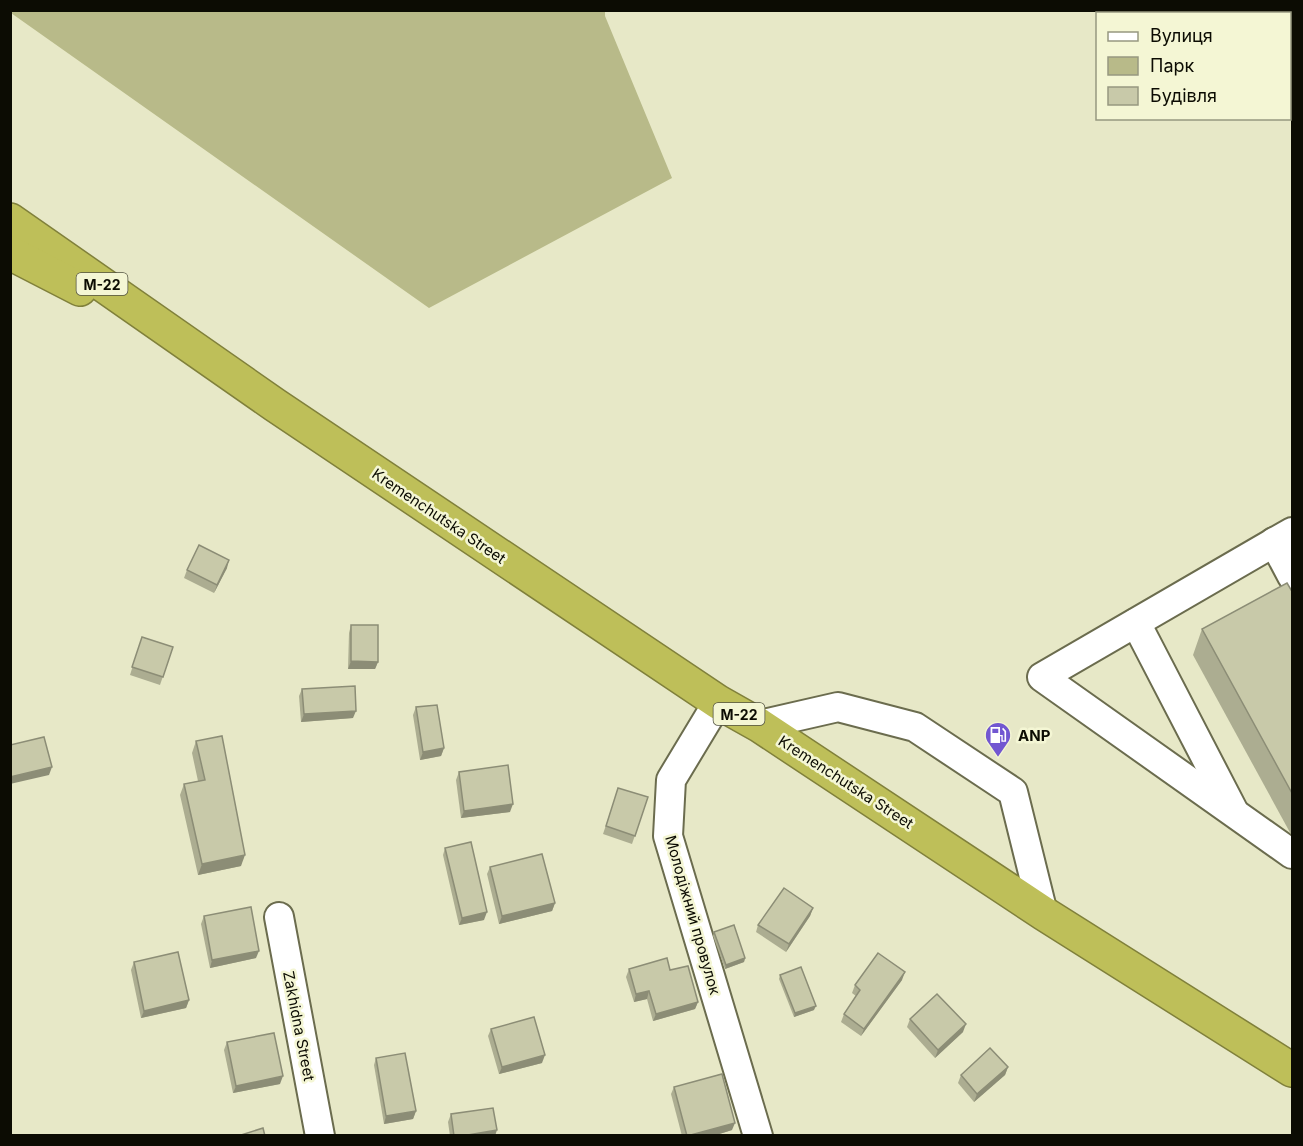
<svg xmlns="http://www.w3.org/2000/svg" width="1303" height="1146" font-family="Inter,sans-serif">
<rect width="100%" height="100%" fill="#e7e8c7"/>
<!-- green -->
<polygon fill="#b8ba89" points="11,10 605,11 605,16 672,178 429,308 11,13"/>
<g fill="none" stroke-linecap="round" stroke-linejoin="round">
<!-- minor casing -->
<g stroke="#6b6c4e" stroke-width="32">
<g id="minor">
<polyline points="1292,532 1042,677 1292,854"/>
<polyline points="1274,542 1292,576"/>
<polyline points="1136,623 1233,810"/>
<polyline points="718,702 671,780 668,836 758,1136"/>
<polyline points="759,725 838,707 915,727 1013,792 1043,913"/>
<polyline points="279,917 320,1136"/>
</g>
</g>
<!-- highway casing -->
<g stroke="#80803b" stroke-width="36">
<g id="highway">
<polyline points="10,220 275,405 718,702 759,725 1043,913 1292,1070"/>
<polyline points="10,253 80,289"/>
</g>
</g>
<!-- minor -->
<use href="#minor" stroke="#fff" stroke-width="28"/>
<!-- highway -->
<use href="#highway" stroke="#bebf59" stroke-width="33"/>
</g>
<!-- wall -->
<g fill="#acad91">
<polygon points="227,568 214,593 184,578 187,570"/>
<polygon points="1293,593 1293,838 1193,655 1202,629"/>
<polygon points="351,625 378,662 375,669 348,669 349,633"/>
<polygon points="142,637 173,647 160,685 130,675"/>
<polygon points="302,689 353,718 301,722 299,696"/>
<polygon points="416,707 444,748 441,756 420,760 413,715"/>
<polygon points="196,741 241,866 198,875 180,795 184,784 198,781 192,753"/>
<polygon points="459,772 510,812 461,818 456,780"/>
<polygon points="616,795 648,797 632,844 603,834"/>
<polygon points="445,848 484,920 459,925 443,855"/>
<polygon points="490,867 555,903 552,911 499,924 487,874"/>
<polygon points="813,908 810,916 786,952 756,932 758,925"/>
<polygon points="204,916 256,958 210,968 201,924"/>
<polygon points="714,932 745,958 744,962 725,969 713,936"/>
<polygon points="134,962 189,1000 186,1008 141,1018 131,970"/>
<polygon points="629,969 670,970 698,1002 695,1009 653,1021 647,999 634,1002 626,977"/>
<polygon points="780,975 814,1010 794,1017 779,979"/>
<polygon points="902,980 861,1036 841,1022 844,1014 856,996 852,993 855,985"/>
<polygon points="910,1019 963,1032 935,1058 907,1027"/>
<polygon points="491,1029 542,1063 499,1074 488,1036"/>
<polygon points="227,1042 280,1084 233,1093 224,1050"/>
<polygon points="376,1058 416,1111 413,1119 384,1124 374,1065"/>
<polygon points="1008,1067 1005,1075 974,1102 958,1083 961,1075"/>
<polygon points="674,1087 732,1130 713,1136 682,1136 671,1094"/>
<polygon points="451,1114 495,1136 450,1136 448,1122"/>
</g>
<!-- shaded-wall -->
<g fill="#8c8d76">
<polygon points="229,560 227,568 214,593 217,585"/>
<polygon points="351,661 378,662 375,669 348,669"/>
<polygon points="356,711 353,718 301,722 304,714"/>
<polygon points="444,748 441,756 420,760 423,752"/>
<polygon points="52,767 49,775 10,784 10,777"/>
<polygon points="513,804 510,812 461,818 464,811"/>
<polygon points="245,855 241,866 198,875 202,864"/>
<polygon points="555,903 552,911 499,924 502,916"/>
<polygon points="813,908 810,916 786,952 789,944"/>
<polygon points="487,912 484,920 459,925 462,918"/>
<polygon points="259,951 256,958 210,968 212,960"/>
<polygon points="745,958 744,962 725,969 726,965"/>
<polygon points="905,972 902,980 861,1036 864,1029"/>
<polygon points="649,991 647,999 634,1002 636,994"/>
<polygon points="189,1000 186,1008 141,1018 144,1011"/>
<polygon points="698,1002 695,1009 653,1021 656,1014"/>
<polygon points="816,1006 814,1010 794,1017 795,1013"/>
<polygon points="966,1024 963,1032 935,1058 938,1050"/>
<polygon points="545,1055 542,1063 499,1074 502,1067"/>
<polygon points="1008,1067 1005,1075 974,1102 977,1094"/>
<polygon points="283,1076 280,1084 233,1093 236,1086"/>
<polygon points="416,1111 413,1119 384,1124 386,1116"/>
<polygon points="735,1123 732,1130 713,1136 687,1136"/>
<polygon points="497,1130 495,1136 462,1136"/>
</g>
<!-- building -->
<g fill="#c8c9a9" stroke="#8c8d76" stroke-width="1.5">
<polygon points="199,545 229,560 217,585 187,570"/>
<polygon points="1287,583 1293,593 1293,795 1202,629"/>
<polygon points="351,625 378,625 378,662 351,661"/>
<polygon points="142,637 173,647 163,677 132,667"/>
<polygon points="355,686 356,711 304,714 302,689"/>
<polygon points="437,705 444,748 423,752 416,707"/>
<polygon points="222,736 245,855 202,864 184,784 205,780 196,741"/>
<polygon points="44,737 52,767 10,777 10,745"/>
<polygon points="508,765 513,804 464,811 459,772"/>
<polygon points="618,788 648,797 635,836 606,826"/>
<polygon points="471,842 487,912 462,918 445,848"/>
<polygon points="542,854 555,903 502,916 490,867"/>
<polygon points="784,888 813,908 789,944 758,925"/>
<polygon points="251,907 259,951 212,960 204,916"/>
<polygon points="734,925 745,958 726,965 714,932"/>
<polygon points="178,952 189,1000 144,1011 134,962"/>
<polygon points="878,953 905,972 864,1029 844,1014 860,990 855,985"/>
<polygon points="667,958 670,970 688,966 698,1002 656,1014 649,991 636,994 629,969"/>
<polygon points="801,967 816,1006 795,1013 780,975"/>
<polygon points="937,994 966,1024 938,1050 910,1019"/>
<polygon points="534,1017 545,1055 502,1067 491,1029"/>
<polygon points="274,1033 283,1076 236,1086 227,1042"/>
<polygon points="990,1048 1008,1067 977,1094 961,1075"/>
<polygon points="405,1053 416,1111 386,1116 376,1058"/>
<polygon points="722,1074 735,1123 687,1136 674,1087"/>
<polygon points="493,1108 497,1130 462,1136 454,1136 451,1114"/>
<polygon points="263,1128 265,1136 238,1136"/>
</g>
<!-- icons -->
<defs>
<g id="fuel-pin" transform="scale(1.35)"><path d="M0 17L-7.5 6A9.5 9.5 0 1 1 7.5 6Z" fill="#7257d1" stroke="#f4f6d4"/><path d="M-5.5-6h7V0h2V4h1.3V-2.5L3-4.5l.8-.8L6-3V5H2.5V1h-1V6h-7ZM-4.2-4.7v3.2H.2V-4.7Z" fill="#fff"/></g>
</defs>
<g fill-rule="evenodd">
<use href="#fuel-pin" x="998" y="735"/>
</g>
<g text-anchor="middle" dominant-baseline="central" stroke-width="5" stroke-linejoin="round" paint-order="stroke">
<!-- shield labels -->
<g fill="#f4f6d4" stroke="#525242" stroke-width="1.5">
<rect x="76.5" y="273" width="51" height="22" rx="4.5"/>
<rect x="713.5" y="703" width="51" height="22" rx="4.5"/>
</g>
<g font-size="14" font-weight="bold" fill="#0c0c03">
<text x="102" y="284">М-22</text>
<text x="739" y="714">М-22</text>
</g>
<!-- street labels -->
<g font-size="15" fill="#0c0c03" stroke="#f4f6d4">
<text transform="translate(439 516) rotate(34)">Kremenchutska Street</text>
<text transform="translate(846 782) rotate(33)">Kremenchutska Street</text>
<text transform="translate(693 915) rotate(74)">Молодіжний провулок</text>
<text transform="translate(299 1026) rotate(79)">Zakhidna Street</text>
</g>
<!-- poi labels -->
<g font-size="15" font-weight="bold" fill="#0c0c03" stroke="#f4f6d4" text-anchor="start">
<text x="1018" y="735">ANP</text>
</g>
</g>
<!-- border -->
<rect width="1303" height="1146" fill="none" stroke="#0c0c03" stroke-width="24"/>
<!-- legend -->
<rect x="1096" y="12" width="195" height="108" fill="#f4f6d4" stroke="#979880" stroke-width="1.5"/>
<rect x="1108" y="32" width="30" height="9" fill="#ffffff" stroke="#979880" stroke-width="1.5"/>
<text x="1150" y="42" font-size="18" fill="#0c0c03">Вулиця</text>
<rect x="1108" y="57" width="30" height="18" fill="#b8ba89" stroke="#979880" stroke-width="1.5"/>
<text x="1150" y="72" font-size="18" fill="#0c0c03">Парк</text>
<rect x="1108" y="87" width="30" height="18" fill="#c8c9a9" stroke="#979880" stroke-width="1.5"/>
<text x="1150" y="102" font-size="18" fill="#0c0c03">Будівля</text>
</svg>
